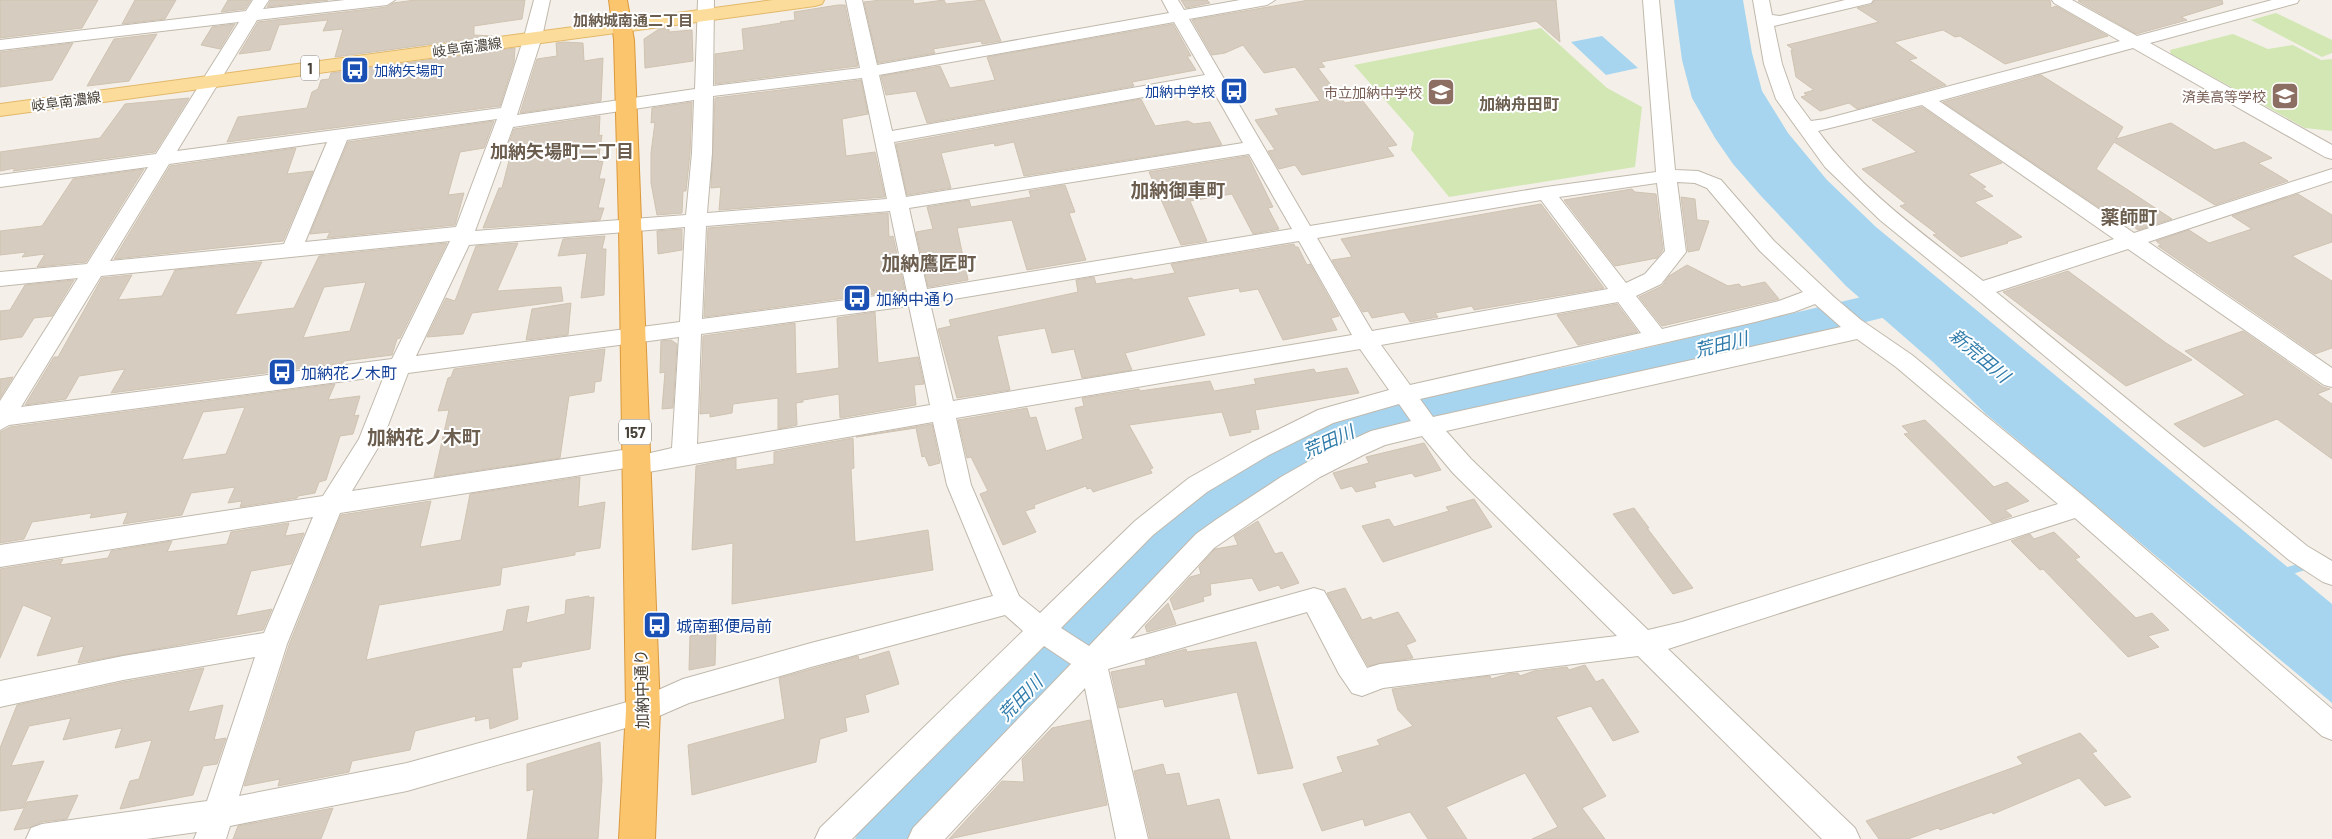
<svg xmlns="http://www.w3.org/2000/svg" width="2332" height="839" font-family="Barlow,'Noto Sans JP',sans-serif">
<rect width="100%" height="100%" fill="#f4f0e9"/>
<!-- green -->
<g fill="#d2e7b3">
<polygon points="2276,13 2332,40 2332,53 2322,57 2251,20"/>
<polygon points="1541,28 1607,88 1642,107 1635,167 1449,197 1411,150 1414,133 1354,65"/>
<polygon points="2233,34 2268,49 2293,45 2321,60 2332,59 2332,131 2305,128 2171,54 2170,50"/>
</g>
<!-- water -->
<g fill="#a7d5ef">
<polygon points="1674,0 1743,0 1752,53 1762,91 1788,133 1827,180 1876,227 2332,604 2332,703 1986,414 1933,362 1846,286 1761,196 1733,164 1715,138 1692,98 1682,60"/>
<polygon points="1602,36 1638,68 1606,75 1571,42"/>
</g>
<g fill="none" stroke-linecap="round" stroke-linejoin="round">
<!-- stream -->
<polyline stroke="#a7d5ef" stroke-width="8" points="2282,573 2308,565"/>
<!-- river -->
<polygon fill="#a7d5ef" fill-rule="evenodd" points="1912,285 1926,289 1931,298 1926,307 1575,395 1389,433 1347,448 1289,479 1223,525 1162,582 920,839 855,839 863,820 1128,554 1191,499 1257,455 1317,426 1383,403 1575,365"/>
</g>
<!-- building -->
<g fill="#d6ccbf" stroke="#d0c3b2" fill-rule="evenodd">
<polygon points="0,0 98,0 82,28 0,38"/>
<polygon points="135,0 176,0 165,19 122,24"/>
<polygon points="228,0 251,0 245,9 221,12"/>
<polygon points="271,0 328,0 267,7"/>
<polygon points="415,0 525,0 522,19 474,26 474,35 492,36 335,57 343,29 323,31 328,20 279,25 270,50 239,54 258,22 387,7 393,3"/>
<polygon points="881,0 913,0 914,4 944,0 946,4 984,0 1001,41 982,44 981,41 933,49 935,53 878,63 864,2"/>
<polygon points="1181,0 1207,0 1210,3 1186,8"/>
<polygon points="1309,0 1556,0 1560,42 1536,21 1321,62 1325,67 1318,68 1345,103 1362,100 1397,145 1387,147 1394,156 1302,175 1295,165 1279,169 1268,151 1275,150 1255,120 1279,115 1275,109 1320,101 1295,67 1264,73 1243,45 1225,53 1212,55 1192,20"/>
<polygon points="1875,0 2050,0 2051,8 2056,6 2108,36 2005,64 1960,36 1955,37 1943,30 1894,42 1917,58 1909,60 1946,85 1857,109 1849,103 1820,111 1801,97 1807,95 1804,93 1814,90 1796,77 1791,50 1794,50 1787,45 1879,22 1857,8 1871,5"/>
<polygon points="2081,0 2222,0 2223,4 2181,17 2187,20 2136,34 2078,1"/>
<polygon points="838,5 845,5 858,66 715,84 715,54 744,50 742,29 781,23 780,22 795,20 794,12"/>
<polygon points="235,24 220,49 201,45 212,27"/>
<polygon points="1173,24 1191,56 1187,56 1196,70 1132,82 1134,86 927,123 916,91 886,95 881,76 940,66 950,88 995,80 987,57"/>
<polygon points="669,28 669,32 692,30 693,61 645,68 644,39 659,29"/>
<polygon points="157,34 129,81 87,86 114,39"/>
<polygon points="564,42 583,43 584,61 603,58 601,101 520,113 537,59 557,56 556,43"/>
<polygon points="73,43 52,80 0,87 0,52"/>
<polygon points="515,48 514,62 500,106 227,142 238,117 307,108 312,92 318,89 321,80 329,79 331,73"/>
<polygon points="2041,75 2123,127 2116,139 2171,123 2215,150 2244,142 2272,158 2258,163 2288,181 2215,205 2114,142 2096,169 2172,219 2138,230 2123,219 2119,221 1943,102"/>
<polygon points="861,80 868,114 842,119 846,156 875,152 885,197 719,210 721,187 711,188 715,98"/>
<polygon points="189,98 155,152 13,171 15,168 0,171 0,152 100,138 125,104"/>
<polygon points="1141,99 1155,126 1188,121 1194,124 1210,122 1222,145 1024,176 1014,142 995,146 994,143 941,153 951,188 907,195 896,144"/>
<polygon points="692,102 690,153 686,191 683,191 682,213 657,215 651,183 651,153 655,122 651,123 652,108"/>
<polygon points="1922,107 2002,163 1968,174 1986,187 1982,188 1993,196 1974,202 2022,237 2006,242 2008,243 1961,257 1933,235 1937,234 1900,206 1906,204 1862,169 1917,152 1872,120"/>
<polygon points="600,116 599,136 602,135 598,162 603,161 599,179 605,179 598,208 604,208 600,220 483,228 499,188 502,188 513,145 508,146 514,129"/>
<polygon points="494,121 484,148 460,152 448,195 464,193 455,225 327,238 330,232 310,234 348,142"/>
<polygon points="296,148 287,174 313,171 283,241 114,259 170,166"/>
<polygon points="1248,156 1273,207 1268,208 1279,229 1253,234 1232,194 1190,201 1207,241 1181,245 1149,172"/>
<polygon points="144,169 86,262 37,267 45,254 22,257 26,252 0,255 0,231 42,226 73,179"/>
<polygon points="1065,185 1075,212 1069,213 1086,260 1027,270 1012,220 957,228 968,280 928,287 916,232 933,229 927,207 969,200 971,207 1031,197 1029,191"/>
<polygon points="1632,189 1635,192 1656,194 1663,250 1657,258 1615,266 1564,200"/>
<polygon points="2298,194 2332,215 2332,242 2292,256 2332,281 2332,348 2315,354 2158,246 2161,245 2156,241 2189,230 2209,243 2252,229 2232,216"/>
<polygon points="1681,197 1695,199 1697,220 1709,221 1699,250 1688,252"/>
<polygon points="1541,204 1604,288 1474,310 1472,306 1435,313 1438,317 1410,322 1404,312 1372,318 1368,311 1363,312 1332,260 1352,257 1341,239"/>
<polygon points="888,213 889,237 893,236 905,290 704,317 708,228"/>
<polygon points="682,229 682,250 658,254 657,231"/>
<polygon points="605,236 602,249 606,249 604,295 581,298 587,253 558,256 563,239"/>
<path d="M447,243L400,338L397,339L392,355L344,361L343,363L111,393L125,369L79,376L66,399L25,405L54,357H58L102,278L132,275L118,300L162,296L175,270L262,262L235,315L294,308L319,256ZM366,282L350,331L303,338L324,287Z"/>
<polygon points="518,243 497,291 561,287 563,301 472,313 463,334 427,337 446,298 455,301 476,246"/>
<polygon points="1294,244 1295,247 1298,247 1307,265 1310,264 1339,316 1331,318 1337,330 1283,340 1258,289 1240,292 1239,288 1187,297 1205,335 1125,353 1132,370 1082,378 1074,349 1052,353 1045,328 997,336 1010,390 957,398 938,329 951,326 949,320 1078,292 1076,280 1094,277 1096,284 1132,278 1133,280 1175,273 1171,264"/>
<polygon points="1687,265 1728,286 1739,284 1742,287 1765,282 1779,299 1662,326 1639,297 1662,286 1669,276"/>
<polygon points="2068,271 2166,343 2192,360 2126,386 2003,292"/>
<polygon points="74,280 52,316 34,318 22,337 0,340 0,311 10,310 25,285"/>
<polygon points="571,303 568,335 526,340 532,309"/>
<polygon points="1617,304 1638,332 1578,345 1557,315"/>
<polygon points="875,312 878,363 918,357 924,384 914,385 916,405 840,418 839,394 803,400 803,402 796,403 797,425 778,429 778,398 733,404 732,413 710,417 710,413 700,414 703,336 795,323 796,374 819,371 839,368 837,318"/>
<polygon points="2243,331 2323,387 2330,389 2317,394 2332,404 2332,459 2277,419 2204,447 2174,424 2245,395 2185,351"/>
<polygon points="671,340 677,344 673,408 662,409 665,372 660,373 661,341"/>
<polygon points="605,349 601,381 595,382 594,392 569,396 560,458 434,477 449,410 438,411 448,378 451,377 454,369"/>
<polygon points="1347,368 1359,393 1255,410 1259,429 1250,430 1251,432 1230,436 1222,412 1129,425 1153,468 1150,469 1152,473 1093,492 1091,488 1087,489 1086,486 1034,505 1035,508 1025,511 1036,532 1003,545 980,494 988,491 971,457 967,458 958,420 1027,408 1030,418 1036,417 1046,451 1083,439 1075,408 1084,406 1082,398 1139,389 1140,391 1210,381 1214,391 1256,384 1254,379 1314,369 1316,373"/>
<polygon points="13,377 0,398 0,379"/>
<path d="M335,384L328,400L360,396L354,416L359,415L353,434L340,436L326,480L319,482L315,493L298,496L297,498L240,507L242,501L228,503L235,487L191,493L182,515L123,524L128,512L90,518L92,513L32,522L24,539L0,543V432L10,427ZM245,407L226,454L182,460L203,412Z"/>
<polygon points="1925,420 1994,487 2007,482 2029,501 2005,510 2012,516 1992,523 1904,434 1909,433 1902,426"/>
<polygon points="932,424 940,463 929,466 925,456 922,457 916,428 856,437"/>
<polygon points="853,438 854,468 851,469 855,542 928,530 933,570 732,604 733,543 692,550 696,466 736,458 736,470 774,464 774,452"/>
<polygon points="1424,443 1441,470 1415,477 1412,473 1374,482 1376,487 1356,492 1352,486 1341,489 1333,473 1369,463 1366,457"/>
<polygon points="580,477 578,507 605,502 600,548 575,552 575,555 502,568 500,585 379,605 366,660 503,631 507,610 529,606 526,623 565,614 566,600 589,596 589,598 594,597 590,649 522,662 521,667 512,668 518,719 490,729 489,718 475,721 476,716 415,731 410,750 352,761 349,772 278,786 280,779 244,786 289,645 341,515 431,501 420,547 461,540 470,494"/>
<polygon points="1474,499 1492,527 1383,562 1362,526 1389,519 1394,527 1449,511 1446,507"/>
<polygon points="1634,508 1649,528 1647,528 1693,588 1673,594 1613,514"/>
<polygon points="1258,521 1275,554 1282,552 1299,583 1281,589 1279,585 1259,591 1252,578 1210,584 1211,595 1203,597 1204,601 1174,610 1170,599 1190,577 1201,574 1199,567 1215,549 1238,545 1234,536"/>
<polygon points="289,523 285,536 304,533 291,564 251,571 236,616 272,609 263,630 78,663 84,646 37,656 52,617 23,605 0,658 0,569 63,559 60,565 108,558 111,551 172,541 167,552 227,544 231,532"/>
<polygon points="2054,532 2080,557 2075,559 2136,618 2152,613 2169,630 2148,636 2159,647 2128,657 2043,569 2040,570 2011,541 2030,534 2034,539"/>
<polygon points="1345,588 1362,620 1371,617 1373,620 1398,612 1416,641 1406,645 1413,658 1368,666 1327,593"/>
<polygon points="1168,603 1176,624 1147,632 1145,626"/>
<polygon points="716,631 715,665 689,670 690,636"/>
<polygon points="1256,642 1293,768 1258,774 1237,692 1165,707 1163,699 1119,708 1111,672 1146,665 1145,660 1186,649 1187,652"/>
<polygon points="889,651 899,684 865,695 869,712 845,718 847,731 820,739 816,762 692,795 688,745 785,719 779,678 858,656 859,660"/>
<polygon points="1585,665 1596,682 1603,679 1639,732 1613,741 1591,706 1556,717 1606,796 1582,808 1605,839 1532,839 1558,827 1525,773 1446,807 1467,839 1428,839 1410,812 1365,826 1363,819 1322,831 1303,784 1343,772 1337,757 1380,745 1377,740 1413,726 1398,710 1392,689 1490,676 1491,679 1508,674 1518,673 1520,676 1534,671 1567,667 1569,670"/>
<polygon points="204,668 188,712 223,705 214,740 226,738 217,764 203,766 193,795 120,809 130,781 139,779 152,740 115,748 122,728 63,740 71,718 29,726 11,766 44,761 23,808 0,811 0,748 17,705 123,682"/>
<polygon points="1090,720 1107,805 949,839 1002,781 1024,782 1022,759 1052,728"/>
<polygon points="2080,733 2097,751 2092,753 2131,797 2105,806 2079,778 1993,814 1992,812 1940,830 1938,828 1908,839 1879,839 1866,821 2023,764 2017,757"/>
<polygon points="600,742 602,780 598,839 527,839 534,789 527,791 527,764"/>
<polygon points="1163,764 1166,775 1179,773 1187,806 1219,799 1230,839 1150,839 1134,771"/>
<polygon points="78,795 67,819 42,822 29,828 14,830 27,802"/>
<polygon points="333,808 321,839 233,839 238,826"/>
</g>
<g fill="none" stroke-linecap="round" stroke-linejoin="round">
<!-- street casing -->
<g stroke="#c0b8ac" stroke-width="2">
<g id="street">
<path d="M253,0H269L263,9L345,0H395L387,5L257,20L177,151L501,108L524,37L534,0H550L542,37L517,115L695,89L698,0H714L713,86L860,68L846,0H862L877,65L1169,13L1162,0H1178L1184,10L1240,0H1275L1267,5L1189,19L1310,226L1546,187L1656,172L1643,0H1659L1675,170L1698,171L1721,180L1774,241L1834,297L1861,320L1912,355L2088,500L2332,709V740L2322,736L2075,518L1668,649L1855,828L1860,839H1822L1638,656L1383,688L1362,696L1352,693L1339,674L1307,612L1108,669L1148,839H1116L1085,688L945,839H908L913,828L1071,664L1044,646L852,839H815L820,828L1023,631L1005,615L811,667L689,703L643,723L407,791L230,826L226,839H194L197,832L146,839H26L31,828L42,824L207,801L255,657L123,680L0,707V681L123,656L264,633L313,517L0,567V545L323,496L359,439L384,376L9,425L0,430V401L78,278L0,286V272L87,264L148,167L0,187V175L156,154L239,22L0,50V40L246,11ZM1174,22L1205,75L892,131L879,75ZM862,78L887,199L707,213L712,153L713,96ZM1210,85L1243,143L906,197L894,142ZM694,100L692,153L686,215L475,231L513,127ZM497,119L456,227L305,242L347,140ZM327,142L284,244L110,261L169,164ZM1249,154L1292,229L927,289L909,208ZM1677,182L1695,183L1707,188L1760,251L1803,292L1779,301L1662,329L1636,296L1661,284L1686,252ZM1657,183L1665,251L1645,274L1626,283L1559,197ZM1541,200L1608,289L1372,331L1317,238ZM890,211L907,292L702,319L706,226ZM685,227L680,322L416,356L469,245ZM450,241L392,359L21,407L101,276ZM1299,241L1352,335L953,401L930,303ZM1618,302L1641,333L1410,385L1381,345ZM1815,304L1841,327L1433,417L1420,399L1755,322L1794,312ZM909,306L930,405L697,444L701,334ZM679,337L672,448L646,454L645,451L636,448L352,491L382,441L408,373ZM1857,339L1896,367L2058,504L1682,622L1648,630L1471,459L1446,431ZM1360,349L1389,390L1318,410L1251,443L1189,478L1135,521L1040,613L1019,596L971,485L956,418ZM1399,404L1411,421L1371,431L1325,452L1281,477L1217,519L1196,534L1089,646L1061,628L1153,535L1207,492L1269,455L1333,423ZM933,422L947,485L993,596L811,643L683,679L638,699L407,763L239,796L287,644L340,513L626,468L628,472L637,474ZM1422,436L1453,473L1617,636L1380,664L1367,668L1324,591L1314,588L1130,639L1214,548L1256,519L1320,477L1365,454L1385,445Z"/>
<path d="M1753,0H1769L1772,15L1780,16L1845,0H1873L1871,3L1774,26L1782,64L1794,98L1811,121L1825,119L2120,41L2054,3L2052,0H2072L2137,36L2272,0H2299L2297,3L2150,43L2332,145V159L2325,157L2133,48L1939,101L2134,233L2332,169V181L2148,242L2332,368V387L2324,385L2128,249L1996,292L2307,546L2332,561V585L2323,582L2289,560L1972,295L1880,220L1825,167L1776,99L1764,64ZM1922,105L2114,239L1983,281C1925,235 1863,192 1818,131Z"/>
</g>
</g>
<!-- primary casing -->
<g stroke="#e2b86a" stroke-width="2">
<polygon id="primary" points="773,0 824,0 822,4 815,6 0,116 0,104"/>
</g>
<!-- highway casing -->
<g stroke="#db993d" stroke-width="2">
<polygon id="highway" points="609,0 627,0 634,40 660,710 655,839 619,839 626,710 619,226 614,40"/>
</g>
<!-- street -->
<use href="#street" fill="#fff" fill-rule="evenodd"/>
<!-- primary -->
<use href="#primary" fill="#fcdc9b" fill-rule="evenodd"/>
<!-- highway -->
<use href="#highway" fill="#fbc56e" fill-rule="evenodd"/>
</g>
<!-- icons -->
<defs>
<g id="bus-square" transform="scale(1.4375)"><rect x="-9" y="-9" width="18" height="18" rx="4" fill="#1a4fb4" stroke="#fff"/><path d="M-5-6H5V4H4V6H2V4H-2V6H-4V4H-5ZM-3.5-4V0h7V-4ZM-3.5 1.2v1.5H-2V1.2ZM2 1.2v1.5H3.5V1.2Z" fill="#fff"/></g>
<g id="school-square" transform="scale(1.4375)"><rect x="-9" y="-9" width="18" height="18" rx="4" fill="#8d6e63" stroke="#fff"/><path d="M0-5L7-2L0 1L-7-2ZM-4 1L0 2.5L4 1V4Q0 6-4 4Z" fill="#fff"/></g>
</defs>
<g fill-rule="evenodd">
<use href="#bus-square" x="355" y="70"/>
<use href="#bus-square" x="1234" y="91"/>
<use href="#school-square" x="1441" y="92"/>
<use href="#school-square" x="2285" y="96"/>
<use href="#bus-square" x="857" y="298"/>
<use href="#bus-square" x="282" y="372"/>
<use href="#bus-square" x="657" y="625"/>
</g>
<g text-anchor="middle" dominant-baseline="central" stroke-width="4" stroke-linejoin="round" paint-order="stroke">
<!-- far-street labels -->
<g font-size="14" fill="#484138" stroke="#fff">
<text transform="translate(467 47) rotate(-8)">岐阜南濃線</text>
<text transform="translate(66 101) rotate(-8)">岐阜南濃線</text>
</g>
<!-- far-transit labels -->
<g font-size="14" fill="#164399" stroke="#fff" text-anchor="start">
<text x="374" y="70">加納矢場町</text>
<text x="1215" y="91" text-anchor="end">加納中学校</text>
</g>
<!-- far-education labels -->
<g font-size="14" fill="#785e54" stroke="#fff" text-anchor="end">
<text x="1422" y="92">市立加納中学校</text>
<text x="2266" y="96">済美高等学校</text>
</g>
<!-- far-neighbourhood labels -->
<g font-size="15" font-weight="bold" fill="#6b5e4f" stroke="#fff">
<text x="633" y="20">加納城南通二丁目</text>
</g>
<!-- shield labels -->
<g fill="#fff" stroke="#7f7a74" stroke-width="1">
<rect x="301" y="55.5" width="18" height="25" rx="4"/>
<rect x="619" y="419.5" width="32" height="25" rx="4"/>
</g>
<g font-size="15" font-weight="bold" fill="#484138">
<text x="310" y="68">1</text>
<text x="635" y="432">157</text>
</g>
<!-- far-quarter labels -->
<g font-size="16" font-weight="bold" fill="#6b5e4f" stroke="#fff">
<text x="1519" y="103">加納舟田町</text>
</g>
<!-- transit labels -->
<g font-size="16" fill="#164399" stroke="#fff" text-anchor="start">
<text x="876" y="298">加納中通り</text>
<text x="301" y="372">加納花ノ木町</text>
<text x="676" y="625">城南郵便局前</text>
</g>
<!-- street labels -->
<g font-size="16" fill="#484138" stroke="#fff">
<text transform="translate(641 689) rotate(-91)">加納中通り</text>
</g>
<!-- neighbourhood labels -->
<g font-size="18" font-weight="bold" fill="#6b5e4f" stroke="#fff">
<text x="562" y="151">加納矢場町二丁目</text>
</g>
<!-- water labels -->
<g font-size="18" font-style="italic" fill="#307cab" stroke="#fff">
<text transform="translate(1721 344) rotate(-14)">荒田川</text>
<text transform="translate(1980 355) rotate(40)">新荒田川</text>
<text transform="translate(1328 441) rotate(-24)">荒田川</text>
<text transform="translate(1020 698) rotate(-46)">荒田川</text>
</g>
<!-- quarter labels -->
<g font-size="19" font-weight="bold" fill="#6b5e4f" stroke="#fff">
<text x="1178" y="189">加納御車町</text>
<text x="2129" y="216">薬師町</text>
<text x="929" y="262">加納鷹匠町</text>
<text x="424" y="436">加納花ノ木町</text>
</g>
</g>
</svg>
